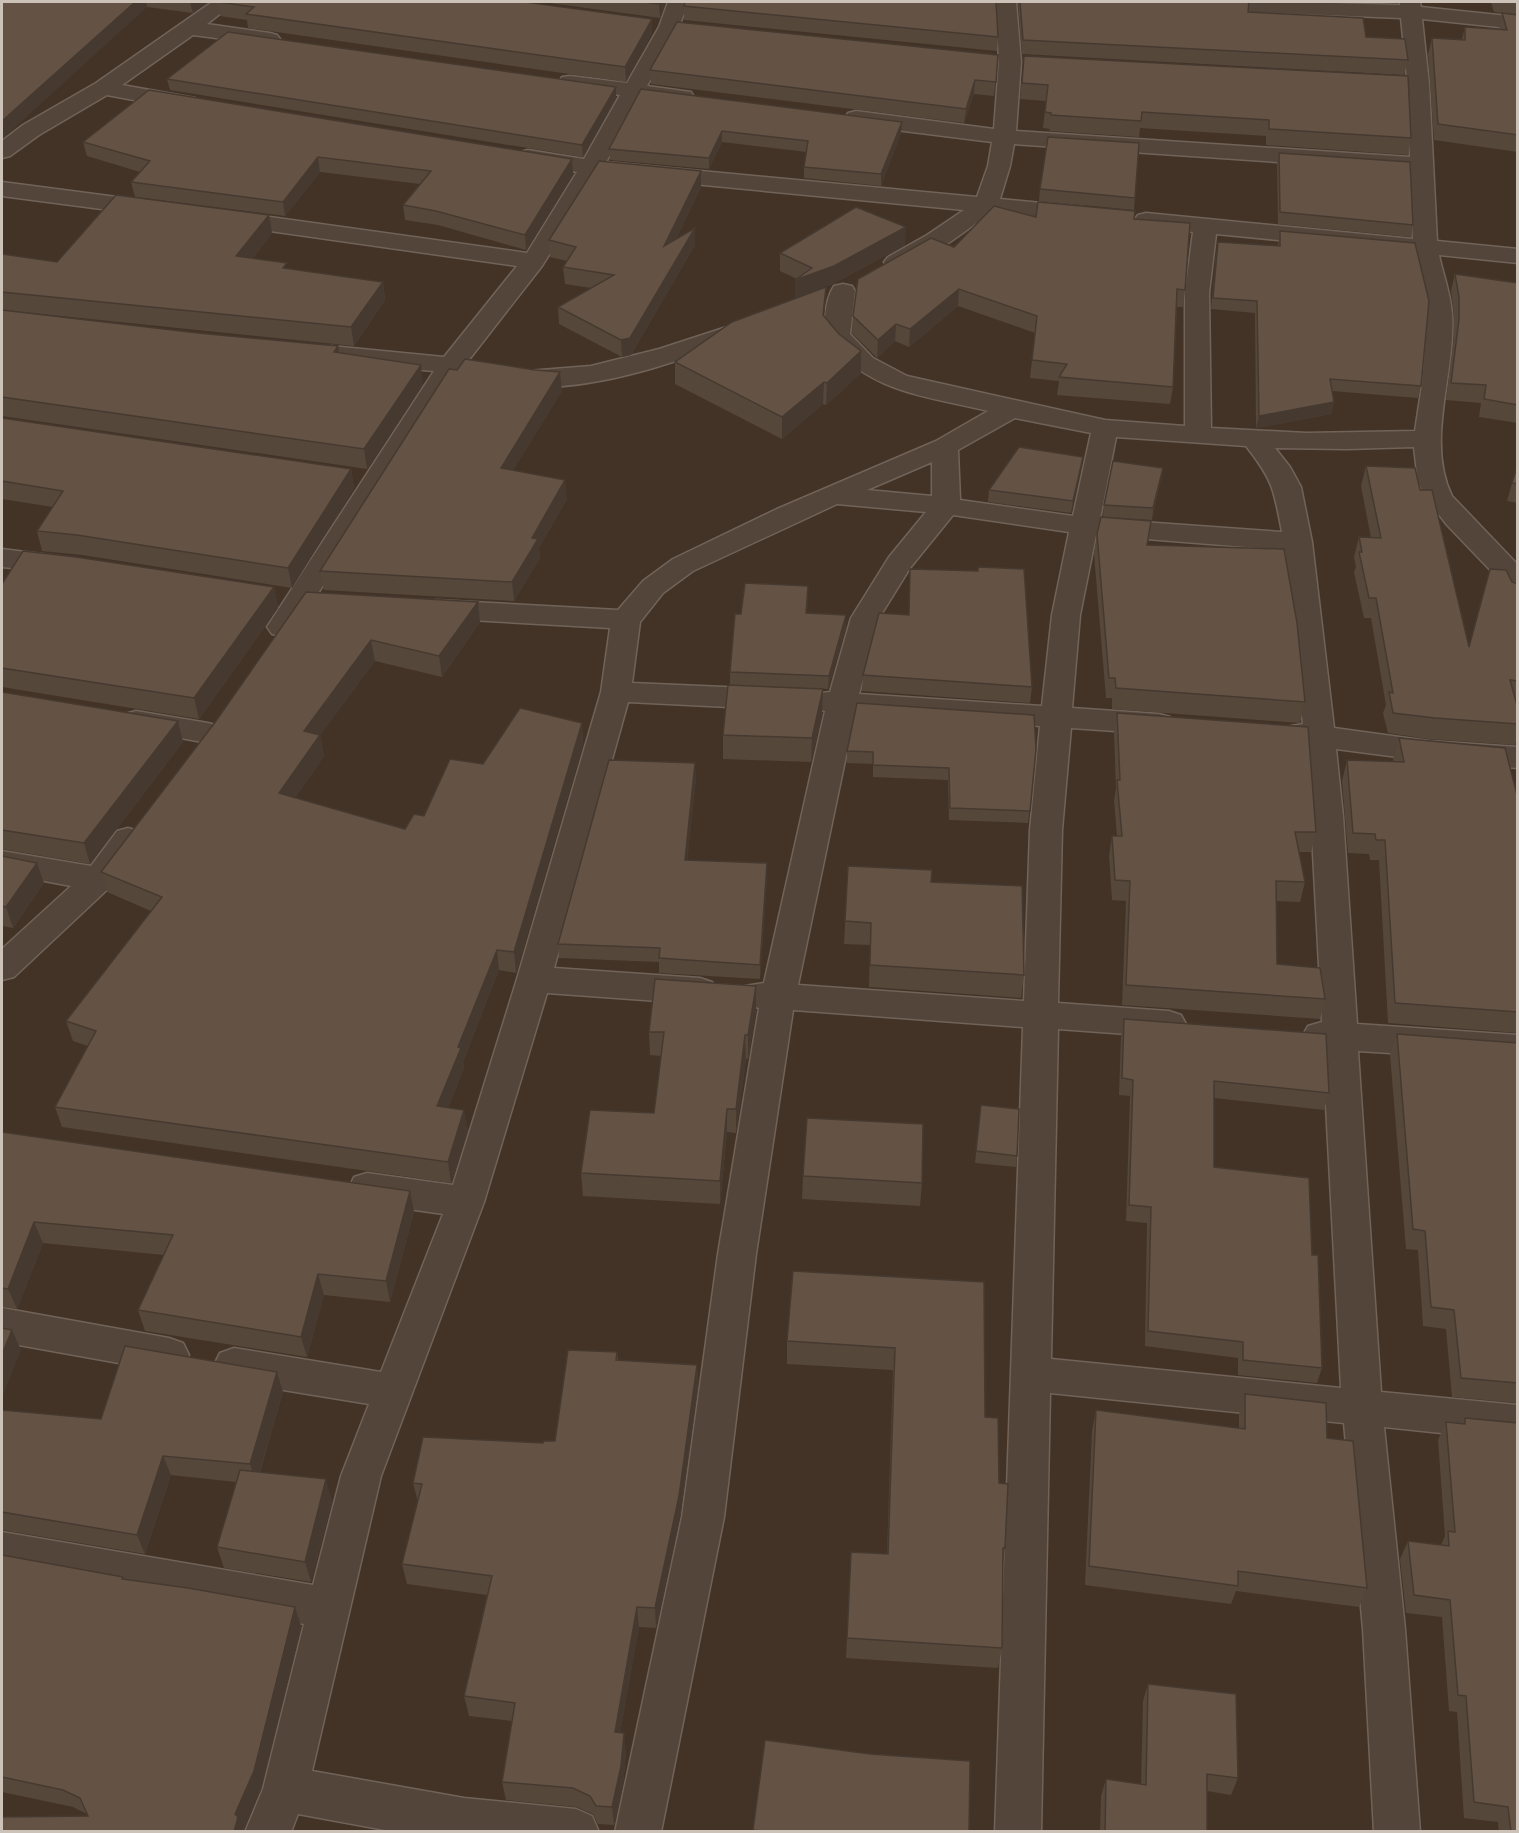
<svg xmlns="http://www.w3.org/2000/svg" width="1519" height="1833" font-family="Barlow,sans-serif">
<rect width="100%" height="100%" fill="#433326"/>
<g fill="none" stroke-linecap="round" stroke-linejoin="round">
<!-- minor casing -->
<g stroke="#706359" stroke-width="3">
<g id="minor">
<polygon points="212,2 235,2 207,24 270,33 277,35 280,39 277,43 270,45 193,35 122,85 195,98 198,103 195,108 187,110 107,95 39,135 10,156 2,158 2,141 23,125 96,83"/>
<path d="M668,2H688L679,27L647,86L691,92L694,97L691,102L683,104L641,98L606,162L977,197L988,166L992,142L856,125L848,123L845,118L848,113L856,111L994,129L999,62L996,2H1016L1021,62L1016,131L1410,157L1407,90L1355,86L1352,81L1355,76L1363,75L1407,77L1401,18L1150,8L1143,6L1140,2H1297L1400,5V2H1420L1421,7L1518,17V29L1422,19L1429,84L1437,241L1518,249V263L1439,255C1443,274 1451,295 1452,314C1456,373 1425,441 1452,496L1518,565V604L1508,601L1495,575L1447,525L1426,498L1418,482L1414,447L1347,449L1275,448L1290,467L1301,487L1312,542L1334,728L1429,741L1518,747V768L1429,761L1336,749L1343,816L1357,1024L1518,1035V1061L1358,1051L1381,1392L1518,1405V1441L1384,1427L1405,1629L1420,1832H1374L1363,1629L1344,1423L1050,1393L1041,1832H995L1023,1027L793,1010L756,1254L724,1517L661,1832H615L682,1517L718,1254L759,1008L745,1004L740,995L745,986L764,983L825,711L811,708L807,701L811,694L830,692L851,618L889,557L926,512L837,504L693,571L663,593L640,622L632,683L770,689L781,692L785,699L781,706L770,709L628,702L554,968L700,978L712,982L717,991L712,1000L700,1004L547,993L484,1202L381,1476L312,1771L464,1798L576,1809L592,1816L599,1832H396L298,1814L291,1832H245L263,1789L304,1624L2,1570V1532L313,1585L341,1476L369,1404L234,1382L220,1377L214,1365L220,1353L234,1348L381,1372L443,1214L367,1203L354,1199L349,1188L354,1177L367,1173L453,1185L517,979L601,692L610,628L436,618L426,615L422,609L426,603L436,600L618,610L643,581L673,559L777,509L936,441L988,411C926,396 864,392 824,335C825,319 825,299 834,286L843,284L852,286L855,291L850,334L873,358L907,376L1105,420L1185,426V293L1193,232L1138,225L1134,220L1138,215L1146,213L1413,239L1410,171L1014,144L1010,166L1000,199L1083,207L1091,209L1095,214L1091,219L1083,221L991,212C969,228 913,274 888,267L884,262L888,257L927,235L964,210L599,175L542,266L468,361L528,371L591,366L659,349L742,322L751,324L754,329L751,334C682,360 605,389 530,387C505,386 482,378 458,374L292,634L282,636L272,634L267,627L434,371L331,362L322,359L318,354L322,349L331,346L444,357L517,266L227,225L219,223L215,218L219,213L227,211L527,253L577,172L528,164L520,162L517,157L520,152L528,150L584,159L620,95L570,88L562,87L559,82L562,77L570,76L627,83L659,27ZM1216,234L1414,253L1428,313L1422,385L1415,431L1306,433L1211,428L1209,293ZM1015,418L1091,433L1073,516L960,500L958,450ZM1116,437L1246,446C1273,480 1274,490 1282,532L1100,519ZM932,462V496L867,490ZM953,515L1069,532L1052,615L1042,706L859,694L879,618L910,568ZM1096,535L1285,550L1303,724L1286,727L1282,734L1286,741L1305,745L1311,816L1322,1022L1308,1026L1303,1035L1308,1044L1323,1049L1341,1388L1051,1359L1058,1029L1169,1037L1181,1033L1186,1024L1181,1015L1169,1011L1058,1003L1062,830L1071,728L1159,734L1170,731L1174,724L1170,717L1159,714L1072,708L1080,615ZM855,713L1040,726L1030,830L1024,1001L798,985Z"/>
<polygon points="2,182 155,202 163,204 167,209 163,214 155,216 2,196"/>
<polygon points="2,549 73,558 77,564 73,570 63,573 2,567"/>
<polygon points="136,711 208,723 219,726 223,733 219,740 208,743 125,728 121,721 125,714"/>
<polygon points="128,828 139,831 144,839 110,887 14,977 2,980 2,949 71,886 2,873 2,851 91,866 117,831"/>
<polygon points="2,1308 169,1338 183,1343 189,1355 183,1367 169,1372 2,1342"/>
</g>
</g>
<!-- minor -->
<use href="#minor" fill="#53453a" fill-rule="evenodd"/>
</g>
<!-- wall -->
<g fill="#56473b">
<polygon points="2,2 209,2 193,13 147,7"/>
<polygon points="218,2 652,33 626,82 248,28 247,20 220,16"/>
<polygon points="542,2 666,2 660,18"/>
<polygon points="1018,2 1249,2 1248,12 1366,37 1408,60 1404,75 1022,54"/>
<polygon points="1491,2 1518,2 1518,152 1434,140 1428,54 1432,38 1462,39 1465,27 1499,30 1502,13 1494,12"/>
<polygon points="684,6 998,37 997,51 684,20"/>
<polygon points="998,55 994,96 974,94 964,123 651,84 650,70"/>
<polygon points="1024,56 1411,138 1408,155 1266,145 1266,136 1140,128 1139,137 1049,131 1050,129 1043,128 1046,101 1020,99"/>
<polygon points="167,79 616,98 583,157 170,90"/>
<polygon points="641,89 901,133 881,186 804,178 804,167 807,152 722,142 709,169 610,160 609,149"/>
<polygon points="83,142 572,159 573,174 526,250 438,225 405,220 403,205 420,184 320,172 285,216 135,197 131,182 140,172 87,156"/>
<polygon points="1279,153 1413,225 1411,237 1278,224 1277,164"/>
<polygon points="701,187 676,239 695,245 631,355 622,357 559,324 558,307 591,288 565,284 563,267 567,261 550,257 549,240"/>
<polygon points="1040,189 1135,198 1134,210 1039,201"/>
<polygon points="269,215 272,233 253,258 288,269 383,282 385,300 354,346 2,310 198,333 338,346 340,353 423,384 367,469 2,416 2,254 57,262"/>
<polygon points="1036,217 1134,219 1185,290 1183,307 1177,307 1173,387 1170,404 1057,395 1059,381 1030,378 1035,333 958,306 909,347 895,341 877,358 852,333 853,316 954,247"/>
<polygon points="1280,231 1421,386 1418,398 1332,391 1334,402 1331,414 1256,428 1255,313 1211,309 1216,254 1218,242 1278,246"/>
<polygon points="905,245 833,284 795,298 795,280 797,279 780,271 780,253"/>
<polygon points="1455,274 1518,283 1518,423 1479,417 1481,403 1446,400 1454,337 1454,314 1451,291"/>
<polygon points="826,287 824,317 839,334 861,351 861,373 826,405 823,404 782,439 675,384 675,362"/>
<polygon points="562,391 513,470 567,499 539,548 540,558 514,601 324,590 320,571"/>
<polygon points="2,418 351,469 354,488 292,588 82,555 42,551 37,531 53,507 2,499"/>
<polygon points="1083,457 1081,469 1071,513 988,502 989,490"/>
<polygon points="1518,462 1518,503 1507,501"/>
<polygon points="1366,466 1420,490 1469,646 1490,569 1512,582 1518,584 1518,701 1515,701 1518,709 1518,736 1515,745 1429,739 1388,733 1383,713 1386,705 1371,618 1364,618 1354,572 1356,567 1354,557 1359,537 1371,538 1361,486"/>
<polygon points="1163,468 1152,520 1103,517 1104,505"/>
<polygon points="1097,534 1147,545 1305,702 1300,723 1112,709 1112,698 1106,698 1094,554"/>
<polygon points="2,584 274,587 278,608 199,719 2,687"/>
<polygon points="808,586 807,613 846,627 828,689 730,685 730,672 741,614"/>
<polygon points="306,592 478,602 480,622 442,677 375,661 320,735 324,756 295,798 405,829 424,816 483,764 582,723 583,744 516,973 499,970 463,1062 464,1068 448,1108 468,1130 451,1183 62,1127 55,1107 88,1046 73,1041 66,1021 151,911 107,892 101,872 216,721"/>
<polygon points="863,675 1032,687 1030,703 862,691"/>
<polygon points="2,692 178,721 183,742 90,864 2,849"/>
<polygon points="822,713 811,762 723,759 723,735"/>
<polygon points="1117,713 1316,832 1311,852 1299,852 1305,882 1300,902 1276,901 1277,964 1325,999 1320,1019 1122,1005 1126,901 1112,900 1109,856 1112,836 1117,836 1114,800 1116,789 1114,733"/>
<polygon points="1399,738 1518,799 1518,1033 1388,1023 1379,860 1370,860 1369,854 1348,853 1342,781 1347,760 1393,762 1393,759"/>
<polygon points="1036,749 1028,823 949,820 948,780 873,777 873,764 847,763 847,751"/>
<polygon points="696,778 687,860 767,877 760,979 659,973 659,962 559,958 558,944"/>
<polygon points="2,856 37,863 44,883 13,928 2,926"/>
<polygon points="848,866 931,882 1024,975 1021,998 869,987 870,945 844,944"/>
<polygon points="756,1010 748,1059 746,1059 736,1133 727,1132 720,1204 583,1196 581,1173 654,1113 661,1056 650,1055 649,1032"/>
<polygon points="1124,1019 1329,1093 1324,1110 1214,1098 1214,1167 1312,1255 1322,1368 1317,1383 1238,1375 1238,1358 1145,1346 1147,1223 1126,1221 1130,1096 1119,1095 1121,1036"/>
<polygon points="1397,1034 1518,1043 1518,1403 1452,1397 1446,1329 1423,1326 1418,1250 1406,1249 1390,1054"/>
<polygon points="981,1105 1017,1156 1016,1167 975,1163"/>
<polygon points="2,1132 410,1191 414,1212 390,1302 324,1295 307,1357 145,1331 138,1310 164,1255 43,1243 17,1309 2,1307 2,1308"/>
<polygon points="803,1176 922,1183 920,1206 802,1199"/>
<polygon points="984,1282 985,1417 999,1483 1005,1548 1003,1565 1002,1648 998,1668 846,1658 851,1552 887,1554 893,1370 787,1364 787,1341"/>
<polygon points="617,1352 618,1360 697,1365 698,1386 680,1517 656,1628 639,1627 620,1733 626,1752 623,1785 614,1825 598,1824 593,1814 576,1807 506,1800 502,1782 512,1721 469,1716 464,1696 487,1595 407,1584 402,1564 418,1502 413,1483 543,1443 555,1441"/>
<polygon points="283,1392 260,1472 332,1501 311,1582 224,1568 217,1547 236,1482 171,1475 145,1554 2,1530 2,1531 2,1410 101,1419"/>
<polygon points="1245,1394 1327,1438 1367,1588 1359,1607 1236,1591 1231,1604 1085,1585 1092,1431 1096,1410 1239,1428 1239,1414"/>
<polygon points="1465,1418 1518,1832 1499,1832 1498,1822 1464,1818 1457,1712 1449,1711 1442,1617 1406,1613 1400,1559 1408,1541 1441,1545 1445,1536 1438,1440 1446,1422 1462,1424"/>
<polygon points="2,1555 125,1580 301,1626 261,1788 243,1830 88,1816 87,1814 73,1807 2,1792 2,1793"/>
<polygon points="1148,1684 1238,1778 1231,1795 1207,1791 1207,1832 1100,1832 1101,1796 1106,1779 1141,1784 1143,1701"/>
</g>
<!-- shaded-wall -->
<g fill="#463a30">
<polygon points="135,2 146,2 147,7 2,139 2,121"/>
<polygon points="190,2 209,2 193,13"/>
<polygon points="660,2 666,2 660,18 659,4"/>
<polygon points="652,19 652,33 626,82 625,67"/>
<polygon points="975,80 974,94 964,123 966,109"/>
<polygon points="616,87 616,98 583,157 582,145"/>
<polygon points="902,122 901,133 881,186 881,174"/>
<polygon points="722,131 722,142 709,169 709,158"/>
<polygon points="318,157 320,172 285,216 283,202"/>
<polygon points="572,159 573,174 526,250 525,235"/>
<polygon points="701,171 701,187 665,263 664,246"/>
<polygon points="269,215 272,233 240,275 236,256"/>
<polygon points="906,227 905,245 833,284 795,298 795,280"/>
<polygon points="695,228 695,245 631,355 622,357 621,340"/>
<polygon points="383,282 385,300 354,346 351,327"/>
<polygon points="826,287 825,308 822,336 823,315"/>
<polygon points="959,289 958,306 909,347 910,329"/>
<polygon points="896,324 895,341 877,358 878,340"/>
<polygon points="338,346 341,365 334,352"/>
<polygon points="861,351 861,373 826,405 827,383"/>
<polygon points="421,365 423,384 367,469 364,449"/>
<polygon points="560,372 562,391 503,487 501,468"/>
<polygon points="824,382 823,404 782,439 782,417"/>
<polygon points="1334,402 1331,414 1256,428 1259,416"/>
<polygon points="1083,457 1081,469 1071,513 1073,501"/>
<polygon points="1163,468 1161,480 1152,520 1153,508"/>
<polygon points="351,469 354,488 292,588 288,568"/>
<polygon points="565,480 567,499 539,548 540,558 514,601 512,582 532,538"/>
<polygon points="274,587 278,608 199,719 194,698"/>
<polygon points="478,602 480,622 442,677 439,656"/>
<polygon points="846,615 846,627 828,689 829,676"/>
<polygon points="371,640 375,661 308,752 304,731"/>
<polygon points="823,689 822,713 811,762 812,738"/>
<polygon points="178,721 183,742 90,864 84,843"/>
<polygon points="582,723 583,744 516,973 514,952"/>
<polygon points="320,735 324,756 284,814 279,793"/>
<polygon points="695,763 696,778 686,874 685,860"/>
<polygon points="37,863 44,883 13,928 6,907"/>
<polygon points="767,863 767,877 760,979 760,965"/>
<polygon points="497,950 499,970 463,1062 464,1068 441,1126 437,1106 458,1047"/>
<polygon points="756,986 756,1010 748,1059 748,1035"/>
<polygon points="745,1035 746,1059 736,1133 736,1109"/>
<polygon points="727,1109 727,1132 720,1204 720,1181"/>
<polygon points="464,1110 468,1130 451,1183 448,1162"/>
<polygon points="410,1191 414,1212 390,1302 386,1281"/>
<polygon points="34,1222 43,1243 17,1309 8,1289"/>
<polygon points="318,1274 324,1295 307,1357 301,1337"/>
<polygon points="12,1330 21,1350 2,1398 2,1354"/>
<polygon points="697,1365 698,1386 680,1517 656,1628 655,1608"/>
<polygon points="277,1372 283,1392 256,1484 250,1464"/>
<polygon points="163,1456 171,1475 145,1554 137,1535"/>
<polygon points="326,1479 332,1501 311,1582 305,1562"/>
<polygon points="295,1607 301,1626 261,1788 243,1830 244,1832 234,1832 235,1814"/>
<polygon points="637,1607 639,1627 617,1751 615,1732"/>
<polygon points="624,1733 626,1752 623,1785 614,1825 612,1807"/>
</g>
<!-- building -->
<g fill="#645345" stroke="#463a30" stroke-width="1.5">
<polygon points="2,2 135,2 2,121"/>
<polygon points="218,2 525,2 652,19 625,67 246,14 254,7"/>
<polygon points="644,2 660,2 659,4"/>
<polygon points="685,2 996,2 998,37 684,6"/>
<polygon points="1020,2 1249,2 1248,12 1363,18 1366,37 1405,39 1408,60 1023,40"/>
<polygon points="1502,13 1518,15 1518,135 1438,124 1432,38 1465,40 1465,27 1507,30"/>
<polygon points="677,22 998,55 996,82 975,80 966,109 650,70"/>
<polygon points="228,32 616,87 582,145 167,79"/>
<polygon points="1024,56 1408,76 1411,138 1269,129 1269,120 1142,112 1141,121 1051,115 1051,113 1045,112 1048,85 1022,83"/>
<polygon points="641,89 902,122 881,174 804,167 808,141 722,131 709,158 609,149"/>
<polygon points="149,90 572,159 525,235 436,211 403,205 431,171 318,157 283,202 131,182 150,161 83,142"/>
<polygon points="1048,137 1139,143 1135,198 1040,189"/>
<polygon points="1279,153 1410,162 1413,225 1280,212"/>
<polygon points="599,161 701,171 664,246 695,228 630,338 621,340 558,307 614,275 563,267 576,247 549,240"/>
<polygon points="116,195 269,215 236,256 287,263 283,268 383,282 351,327 2,292 2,254 57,262"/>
<polygon points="1038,202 1135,211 1134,219 1190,223 1185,290 1177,289 1173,387 1059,377 1067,364 1032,360 1037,316 959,289 910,329 896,324 878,340 853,316 858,279 931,238 954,247 994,206 1036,217"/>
<polygon points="856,207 906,227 834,266 795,280 812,268 780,253"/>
<polygon points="1280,231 1415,243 1429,301 1421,386 1330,379 1334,402 1259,416 1257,301 1213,298 1218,242 1280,246"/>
<polygon points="1455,274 1518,283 1518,405 1484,399 1486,385 1451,383 1459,319 1459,297"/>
<polygon points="826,287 823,315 839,334 861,351 827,383 824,382 782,417 675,362 732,322"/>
<polygon points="2,310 198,333 338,346 334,352 421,365 364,449 2,397"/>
<polygon points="465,359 535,370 560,372 501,468 565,480 532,538 538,539 512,582 320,571 449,369 457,370"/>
<polygon points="2,418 351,469 288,568 77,535 37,531 63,491 2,481"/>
<polygon points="1019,447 1083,457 1073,501 989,490"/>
<polygon points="1113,461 1163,468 1153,508 1104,505"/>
<polygon points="1518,464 1518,484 1512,483"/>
<polygon points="1366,466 1415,468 1420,490 1432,490 1469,647 1490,569 1506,570 1512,582 1518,584 1518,681 1510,680 1518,709 1518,724 1435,718 1393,713 1389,692 1393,693 1376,598 1369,598 1359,552 1362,552 1359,537 1381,538"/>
<polygon points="1101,517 1151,521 1147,545 1284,549 1297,623 1305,702 1116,688 1115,678 1109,678 1097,534"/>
<polygon points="23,551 76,557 274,587 194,698 2,668 2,584"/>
<polygon points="978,567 1024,569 1032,687 863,675 879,613 909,615 910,569 978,571"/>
<polygon points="745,583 808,586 806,613 846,615 829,676 730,672 735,614 741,614"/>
<polygon points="306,592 478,602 439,656 371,640 304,731 320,735 279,793 405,829 414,814 424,816 450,759 483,764 520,708 582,723 514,952 497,950 458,1047 461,1048 437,1106 464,1110 448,1162 55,1107 96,1031 66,1021 162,897 101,872 216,721"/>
<polygon points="728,685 823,689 812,738 723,735"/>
<polygon points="2,692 178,721 84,843 2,830"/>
<polygon points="857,703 1034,715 1036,749 1030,811 950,808 949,768 873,765 873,752 847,751"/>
<polygon points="1117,713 1308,727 1316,832 1295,832 1305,882 1276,881 1277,964 1320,968 1325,999 1126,985 1130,881 1115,880 1112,836 1122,836 1117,780 1120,780"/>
<polygon points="1399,738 1505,748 1518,799 1518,1012 1395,1003 1385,840 1376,840 1375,834 1353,833 1347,760 1404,762"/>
<polygon points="609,760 695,763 685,860 767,863 760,965 659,958 660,948 558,944"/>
<polygon points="2,856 37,863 6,907 2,906"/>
<polygon points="848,866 932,870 931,882 1022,886 1024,975 870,965 871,923 845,921"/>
<polygon points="655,979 756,986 748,1035 745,1035 736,1109 727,1109 720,1181 581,1173 590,1110 654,1113 664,1032 649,1032"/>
<polygon points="1124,1019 1326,1034 1329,1093 1214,1081 1214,1167 1309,1178 1312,1255 1318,1255 1322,1368 1243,1360 1243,1342 1148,1331 1151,1207 1129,1205 1133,1080 1122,1078"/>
<polygon points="1397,1034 1518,1043 1518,1383 1461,1378 1454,1310 1431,1307 1425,1231 1413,1229"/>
<polygon points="981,1105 1019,1109 1017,1156 976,1151"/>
<polygon points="807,1118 923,1124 922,1183 803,1176"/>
<polygon points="2,1132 410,1191 386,1281 318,1274 301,1337 138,1310 173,1235 34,1222 8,1289 2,1288"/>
<polygon points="793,1271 984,1282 985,1417 998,1418 999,1483 1008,1484 1005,1548 1003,1548 1002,1648 847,1638 851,1552 888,1554 895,1348 787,1341"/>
<polygon points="2,1328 12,1330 2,1354"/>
<polygon points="125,1346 277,1372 250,1464 163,1456 137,1535 2,1512 2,1410 101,1419"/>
<polygon points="568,1350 617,1352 616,1360 697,1365 679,1496 655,1608 637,1607 615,1732 624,1733 621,1766 612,1807 596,1806 590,1796 573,1788 502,1782 515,1703 464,1696 492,1576 402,1564 422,1484 413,1483 423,1437 543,1443 544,1441 555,1441"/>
<polygon points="1245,1394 1326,1403 1327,1438 1353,1441 1367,1588 1238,1571 1238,1586 1089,1566 1096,1410 1245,1429"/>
<polygon points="1465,1418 1518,1423 1518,1832 1511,1832 1508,1807 1474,1802 1466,1696 1458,1695 1450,1600 1414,1595 1408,1541 1449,1546 1448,1531 1455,1532 1446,1422 1465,1424"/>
<polygon points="240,1470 326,1479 305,1562 217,1547"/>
<polygon points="2,1555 123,1577 122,1579 188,1588 295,1607 254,1771 235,1814 238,1817 234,1832 2,1832 2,1817 88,1816 80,1798 63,1790 2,1777"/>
<polygon points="1148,1684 1236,1694 1238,1778 1207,1774 1207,1832 1105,1832 1106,1779 1146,1785"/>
<polygon points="765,1740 870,1754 970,1761 969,1832 766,1832 753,1830"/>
</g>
<!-- border -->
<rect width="1519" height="1833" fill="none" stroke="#ccc2b8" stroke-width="6"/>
</svg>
